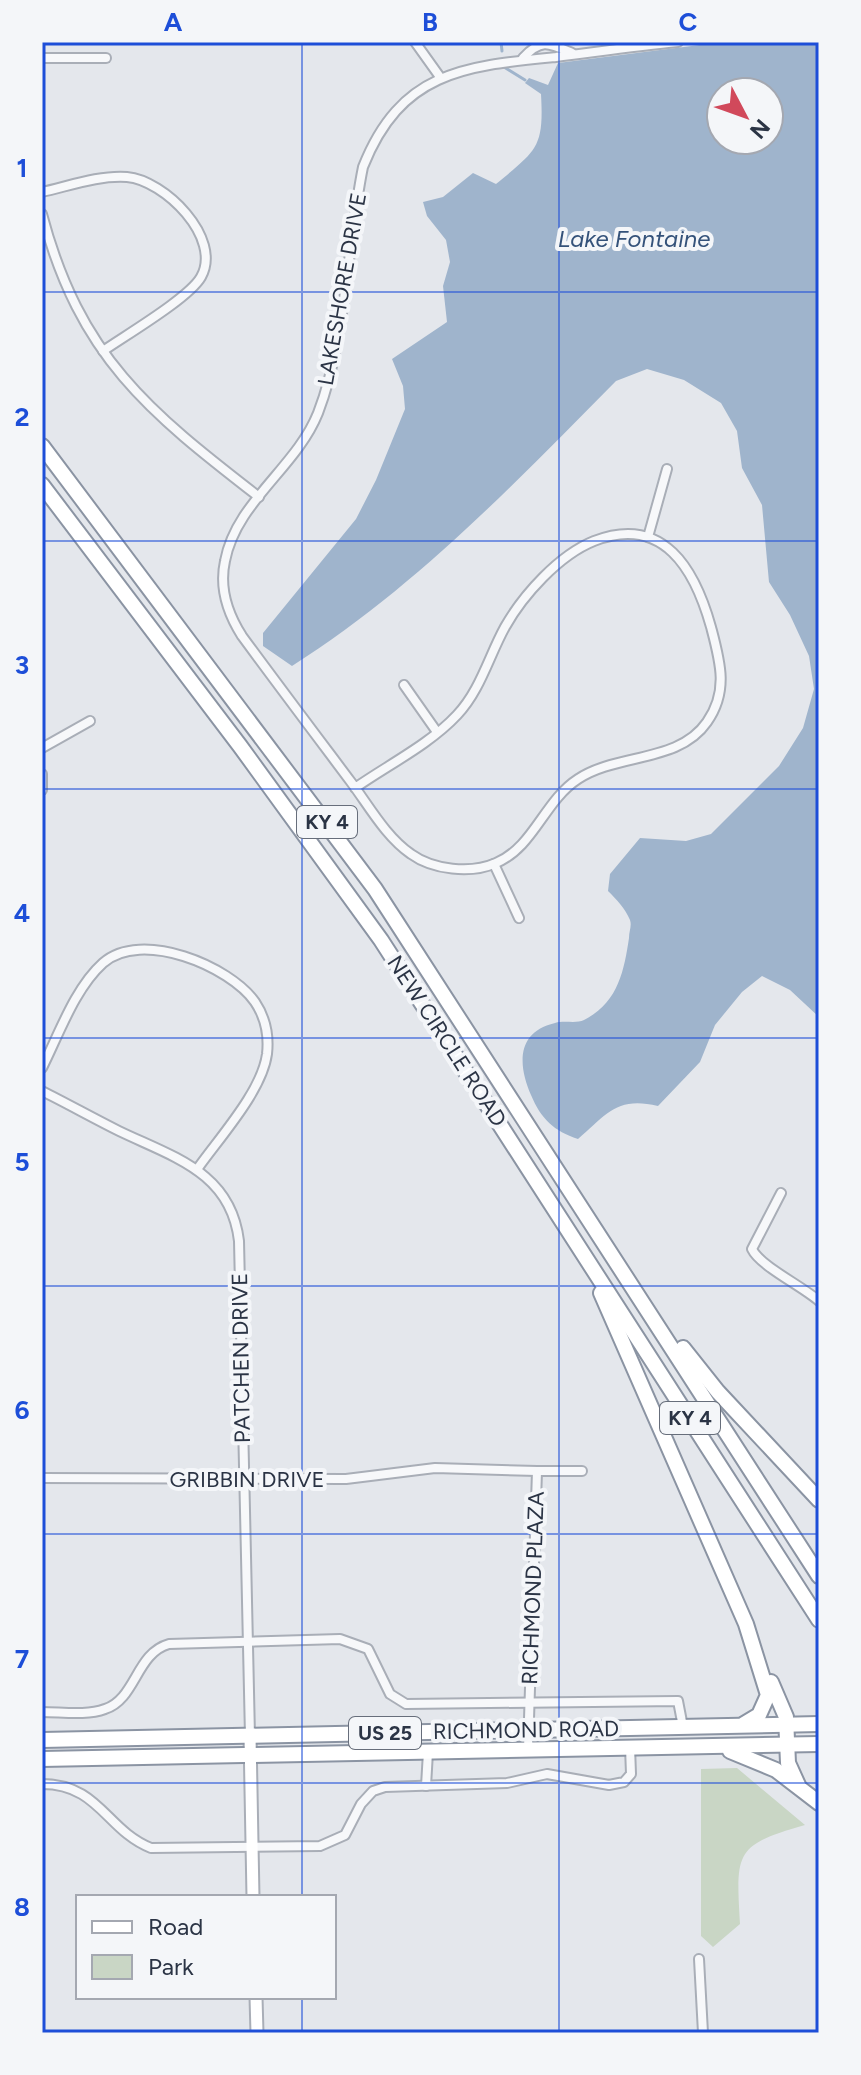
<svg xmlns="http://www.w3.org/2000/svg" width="861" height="2075" font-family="Figtree,sans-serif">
<rect width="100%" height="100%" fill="#e4e7ec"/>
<!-- green -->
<path fill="#c9d6c5" d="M737,1768L805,1825C734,1845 736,1853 740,1924L713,1947L701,1936V1769Z"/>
<!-- water -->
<path fill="#9fb4cc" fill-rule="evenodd" d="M723,42H819V1017L790,990L762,976L742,992L715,1025L700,1062L658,1106C617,1096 607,1114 578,1139C554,1131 541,1119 531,1095C518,1065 516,1032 555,1023C564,1020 576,1024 584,1020C618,1003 624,971 629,938C629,931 632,926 630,920C625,908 617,900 608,891L610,874L640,838L686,841L711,834L779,766L803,728L814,689L809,656L790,615L769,582L762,505L742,468L737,431L721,403L684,380L647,369L616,381C514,484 415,588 292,666L263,646V633L356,519L376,480L405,409L403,386L392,359L447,322L443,286L450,262L446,240L427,216L423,202L443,197L473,173L496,184C537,150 544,148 541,94L525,83L529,78L548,85L558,63ZM721,92H769V140H721Z"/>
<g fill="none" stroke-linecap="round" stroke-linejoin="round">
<!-- stream -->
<g stroke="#9fb4cc" stroke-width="3">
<polyline points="501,42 502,51"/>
<polyline points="504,67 525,80"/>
</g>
<!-- street casing -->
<g stroke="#a9aeb7" stroke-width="12">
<g id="street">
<polyline points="415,42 440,77"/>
<polyline points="42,58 106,58"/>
<path d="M523,58C541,38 549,43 572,53"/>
<path d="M42,192C69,186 99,175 127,177C164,180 223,238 201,277C189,298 126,335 103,351"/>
<path d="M42,214C80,357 148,411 259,497"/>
<polyline points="648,537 667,469"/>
<polyline points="404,685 437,732"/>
<polyline points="42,748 90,721"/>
<polyline points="42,774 42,790"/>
<path d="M355,788C388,765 430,744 457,715C480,691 489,656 505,627C523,595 559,555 594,541C664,514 695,570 711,627C720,661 729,691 707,722C679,763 617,753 578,779C544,801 534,847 496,863C471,874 433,870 411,854C386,837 369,806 351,782C315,734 278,685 242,636C228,614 219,588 225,561C236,502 296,468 318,413C346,341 347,245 363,167C401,71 465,66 556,57C596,52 637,46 678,42"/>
<polyline points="494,864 519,918"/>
<path d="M42,1068C59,1034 75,988 103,963C141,929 230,966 255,1002C265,1017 269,1036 267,1054C262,1091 220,1137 198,1168"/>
<path d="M42,1091C68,1104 93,1118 119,1131C173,1157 231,1172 239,1241L250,1736"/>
<path d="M781,1193L752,1249C760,1266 802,1286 819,1301"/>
<polyline points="42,1478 346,1479 435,1468 537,1471"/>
<path d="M42,1712C62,1712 86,1716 105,1709C136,1699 136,1653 169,1644L340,1639L368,1649L390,1694L406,1704L678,1701L683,1727"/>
<polyline points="528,1750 537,1471 582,1471"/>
<path d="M42,1784C99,1784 106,1830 151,1848L320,1846L345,1835L361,1804L373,1791L385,1787L507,1783L547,1774L609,1785L624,1782L631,1774L630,1747"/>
<polyline points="426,1786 428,1752"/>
<polyline points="699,1959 703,2033"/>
</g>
</g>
<!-- secondary casing -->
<g stroke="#a9aeb7" stroke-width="15">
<g id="secondary">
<polyline points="250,1736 253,1897"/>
<polyline points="256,1997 257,2033"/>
</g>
</g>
<!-- highway casing -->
<g stroke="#8b94a3" stroke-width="18">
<g id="highway">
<polyline points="42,446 375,889 819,1576"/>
<polyline points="42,485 240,746 381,940 819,1620"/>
<polyline points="601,1293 746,1624 768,1695 759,1715 744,1724"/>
<polyline points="683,1348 718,1392 819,1500"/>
<polyline points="771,1682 786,1717 788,1763 798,1785"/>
<polyline points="42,1740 819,1724"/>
<polyline points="730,1751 776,1770 819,1803"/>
<polyline points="42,1759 819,1744"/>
</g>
</g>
<!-- street -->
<use href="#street" stroke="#f7f8fa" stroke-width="8"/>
<!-- secondary -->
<use href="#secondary" stroke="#fff" stroke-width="11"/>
<!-- highway -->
<use href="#highway" stroke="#fff" stroke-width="14"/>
</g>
<!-- grid -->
<path fill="none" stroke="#1d4ed8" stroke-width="2" stroke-opacity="0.55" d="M302,42V1897M559,42V2033M42,292H819M42,541H819M42,789H819M42,1038H819M42,1286H819M42,1534H819M42,1783H819M302,1997V2033"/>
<g text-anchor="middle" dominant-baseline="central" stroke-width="8" stroke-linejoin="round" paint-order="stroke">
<!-- shield labels -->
<g fill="#f4f6f9" stroke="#676e7b" stroke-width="2">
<rect x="297" y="806" width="60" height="32" rx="6"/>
<rect x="660" y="1402" width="60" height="32" rx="6"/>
<rect x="349" y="1717" width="72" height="32" rx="6"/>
</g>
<g font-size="20" font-weight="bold" fill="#2b3445">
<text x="327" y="822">KY 4</text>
<text x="690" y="1418">KY 4</text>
<text x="385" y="1733">US 25</text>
</g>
<!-- street labels -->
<g font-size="22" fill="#2b3445" stroke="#f4f6f9">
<text transform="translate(342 289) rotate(-80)">LAKESHORE DRIVE</text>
<text transform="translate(447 1041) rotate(57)">NEW CIRCLE ROAD</text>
<text transform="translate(241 1358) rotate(-91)">PATCHEN DRIVE</text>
<text x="247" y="1479">GRIBBIN DRIVE</text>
<text transform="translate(533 1588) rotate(-88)">RICHMOND PLAZA</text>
<text transform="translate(526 1730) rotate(-1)">RICHMOND ROAD</text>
</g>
<!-- water labels -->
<g font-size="24" font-style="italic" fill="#34527a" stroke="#f4f6f9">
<text x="634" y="238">Lake Fontaine</text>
</g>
</g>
<!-- border -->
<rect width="861" height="2075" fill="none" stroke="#f4f6f9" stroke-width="88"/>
<!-- legend -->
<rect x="76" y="1895" width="260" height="104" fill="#f4f6f9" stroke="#a4a8b1" stroke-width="2"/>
<rect x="92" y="1921" width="40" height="12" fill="#ffffff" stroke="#a4a8b1" stroke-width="2"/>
<text x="148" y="1935" font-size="24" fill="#2b3445">Road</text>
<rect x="92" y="1955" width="40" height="24" fill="#c9d6c5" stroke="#a4a8b1" stroke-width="2"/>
<text x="148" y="1975" font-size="24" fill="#2b3445">Park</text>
<!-- north arrow -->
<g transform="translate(745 116) rotate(131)"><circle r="38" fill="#f4f6f9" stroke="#a4a8b1" stroke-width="2"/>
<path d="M0-6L14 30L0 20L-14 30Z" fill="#d1495b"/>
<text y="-12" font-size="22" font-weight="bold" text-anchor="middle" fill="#2b3445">N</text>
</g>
<rect x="44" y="44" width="773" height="1987" fill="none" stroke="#1d4ed8" stroke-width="3"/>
<g font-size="26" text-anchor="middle" font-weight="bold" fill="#1d4ed8">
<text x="173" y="31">A</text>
<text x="430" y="31">B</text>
<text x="688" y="31">C</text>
<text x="22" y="177">1</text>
<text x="22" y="426">2</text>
<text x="22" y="674">3</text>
<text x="22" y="922">4</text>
<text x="22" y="1171">5</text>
<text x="22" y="1419">6</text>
<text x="22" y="1668">7</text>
<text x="22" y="1916">8</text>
</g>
</svg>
